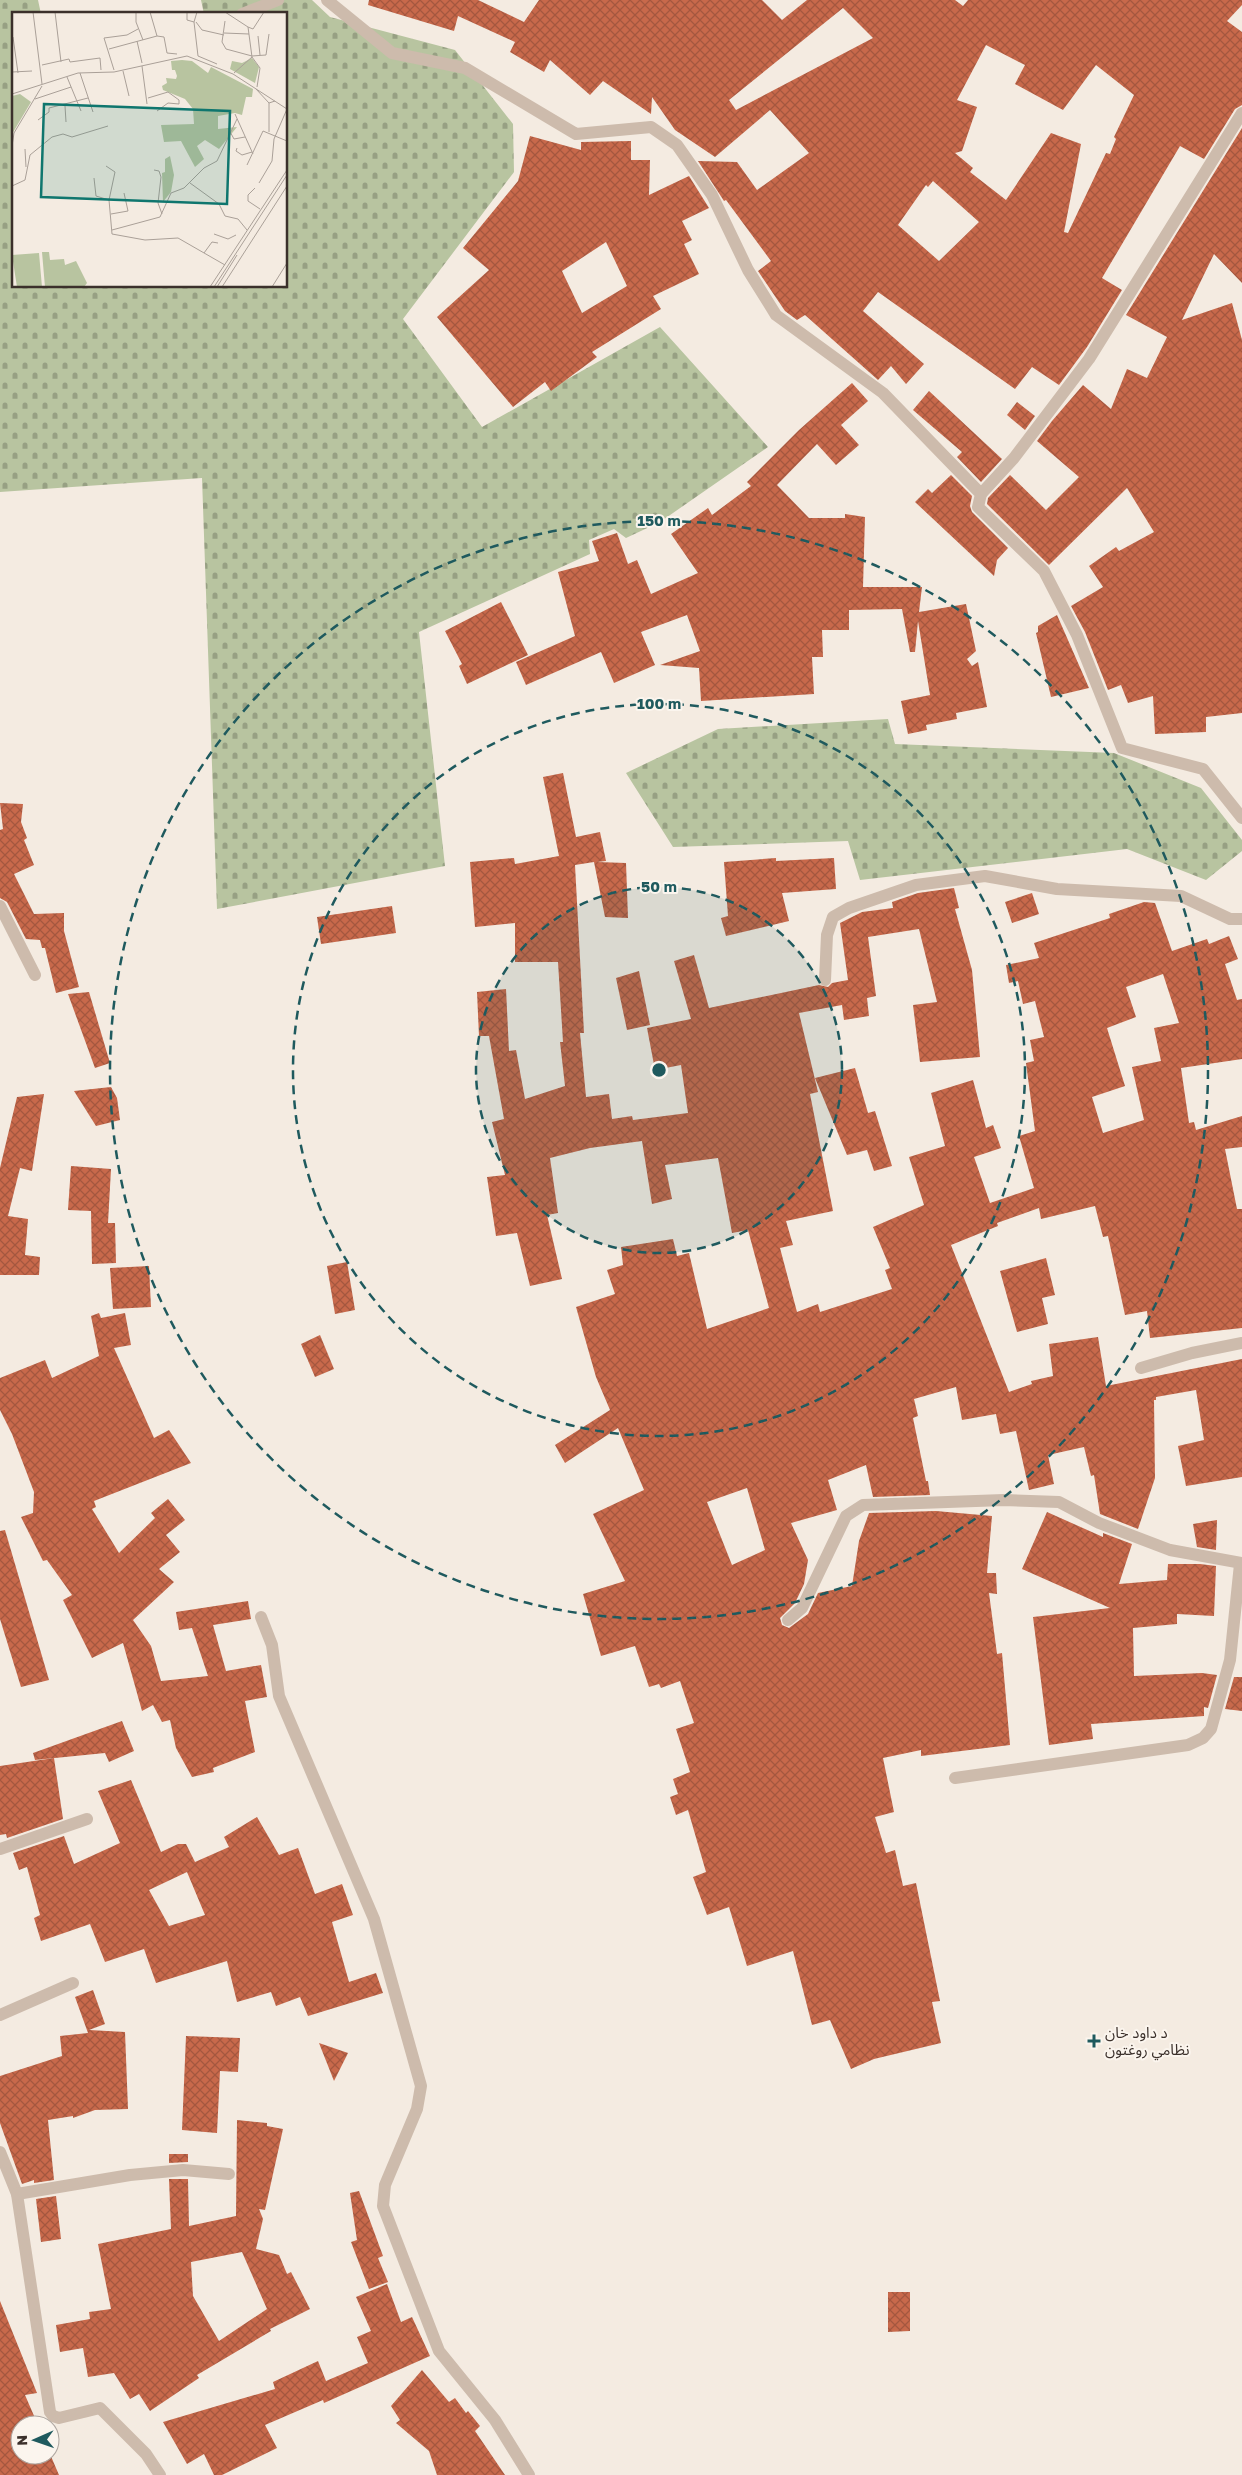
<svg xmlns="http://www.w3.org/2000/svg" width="1242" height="2475" font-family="'Golos Text','Noto Sans Arabic',sans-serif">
<defs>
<pattern id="cemetery-stones" width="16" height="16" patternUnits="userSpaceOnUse" patternTransform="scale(1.25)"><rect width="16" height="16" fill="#b8c4a0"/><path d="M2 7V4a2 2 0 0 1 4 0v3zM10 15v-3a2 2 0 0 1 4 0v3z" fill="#97a083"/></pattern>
<pattern id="building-cross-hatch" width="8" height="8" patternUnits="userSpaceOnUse" patternTransform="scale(1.25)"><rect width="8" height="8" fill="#c8694b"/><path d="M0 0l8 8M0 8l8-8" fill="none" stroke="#a4573f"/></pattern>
</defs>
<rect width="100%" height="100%" fill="#f4ebe1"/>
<!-- cemetery -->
<g fill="url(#cemetery-stones)">
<polygon points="0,0 38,0 41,14 14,14 14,286 286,286 286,14 204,14 201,0 312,0 330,17 455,50 513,124 514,172 403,319 482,427 660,327 768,447 660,522 626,538 614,529 589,540 590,554 419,632 445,866 217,909 202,478 0,492"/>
<polygon points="888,719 895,744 1114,753 1201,788 1242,840 1242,851 1206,880 1127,849 860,880 848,841 673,847 626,773 718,729"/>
</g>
<!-- building -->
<g fill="url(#building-cross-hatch)" fill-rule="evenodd">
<path d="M369,0H478L524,22L539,0H762L782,20L807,0H955L963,6L968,0H1242V5L1227,21L1242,32V105L1235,109L1204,159L1180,146L1102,278L1122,290L1087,347L1059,385L1032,367L1015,389L878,292L863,311L924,364L906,384L891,366L878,380L805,315L797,320L785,311L758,271L771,261L726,200L724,201L698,161L737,162L757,190L809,153L770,110L715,157L675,130L652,97L651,114L603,81L590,95L550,60L544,72L510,52L515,42L458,16L454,31L368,5ZM843,8L873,38L736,110L729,100ZM986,45L1025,65L1015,84L1063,110L1096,65L1134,95L1114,137L1116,139L1110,154L1106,153L1068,233L1064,232L1081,144L1051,133L1006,200L970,172L973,168L955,153L962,151L977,107L957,100ZM933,181L979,222L939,261L898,225L926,185L928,187Z"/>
<polygon points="1242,128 1242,283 1214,254 1182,320 1232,303 1242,340 1242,713 1206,717 1206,732 1155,734 1153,696 1128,703 1121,685 1108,690 1085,632 1071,606 1103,587 1089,566 1116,547 1119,551 1154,532 1127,488 1049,565 987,504 988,498 1010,475 1046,510 1079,477 1037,441 1052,421 1083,385 1111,409 1127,369 1147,378 1167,337 1126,315"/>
<path d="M530,136L581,150V142L631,141V160H650L649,195L689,176L709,208L682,221L692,240L684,244L699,274L653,296L661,309L592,352L597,357L551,391L545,382L513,407L437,317L489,270L463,248L518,181ZM606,242L627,286L582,313L562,271Z"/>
<polygon points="852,383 868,401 841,425 859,445 836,465 817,444 777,485 809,518 845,518 845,514 865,517 863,587 922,587 919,612 966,604 976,651 967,659 972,666 978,662 987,707 956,713 957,719 926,725 927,730 908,734 901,701 930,695 918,621 915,652 910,652 902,609 849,610 849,630 822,630 823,657 812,657 814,694 701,701 699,668 660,665 700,651 687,615 641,632 655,665 614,683 601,652 526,685 516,662 575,636 558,572 599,561 592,541 617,533 628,564 637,560 651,594 698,573 671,534 708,508 712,515 751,486 747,482 799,430"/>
<polygon points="929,391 1002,459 981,482 957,457 962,452 913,410"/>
<polygon points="1017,402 1035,416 1025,430 1007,415"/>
<polygon points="951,475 972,496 970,506 972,512 1008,548 997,560 994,576 915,502 928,489 932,493"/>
<polygon points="501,602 528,655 467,684 459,666 462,664 445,631"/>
<polygon points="1057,615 1089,688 1051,697 1036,633 1038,632 1038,626"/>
<path d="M563,773L576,837L600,832L606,861L597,862L626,863L628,918L605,917L594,862L575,865L584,1033H580L586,1097L609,1094L612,1119L632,1116L633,1120L688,1113L681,1065L655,1070L647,1028L691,1019L674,961L694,955L709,1008L819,985L828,987L832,983L848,980L840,923L862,912L893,908L892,902L918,893L954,888L959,908L955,909L972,970L980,1057L920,1062L913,1005L937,1002L919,929L868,937L876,996L867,998L869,1016L844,1020L842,1005L799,1013L818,1092L810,1094L833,1211L786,1221L793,1245L780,1248L797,1312L818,1304L820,1312L892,1289L885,1270L890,1268L873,1227L924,1205L909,1157L945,1146L931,1093L973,1080L986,1128L993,1125L1001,1148L974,1157L990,1203L1034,1188L1019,1136L1035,1131L1026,1063L1034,1061L1030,1040L1044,1037L1035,1001L1023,1004L1018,981L1009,983L1006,965L1039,958L1034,943L1110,918L1109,914L1144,902L1155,903L1172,951L1207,939L1209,944L1229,936L1238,959L1225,964L1237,1000L1242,999V1059L1181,1068L1189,1123L1194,1122L1196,1130L1242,1116V1147L1225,1149L1237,1209H1242V1328L1150,1338L1147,1311L1125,1315L1108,1236L1103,1237L1095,1206L1041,1219L1039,1208L997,1223L998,1226L951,1245L1009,1392L1032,1384L1031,1381L1053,1376L1049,1344L1098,1337L1106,1386L1242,1359V1477L1186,1486L1178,1446L1204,1440L1196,1390L1156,1397V1400H1154L1155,1478L1138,1529L1100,1514L1094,1475L1091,1476L1084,1447L1048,1455L1054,1484L1029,1490L1016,1431L1000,1434L996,1414L962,1420L956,1387L914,1399L918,1416L913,1418L926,1481H928L930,1495L873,1497L866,1465L828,1480L837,1510L791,1523L808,1560L804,1584L795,1603L780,1618L782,1625L789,1628L808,1614L818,1593L852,1586L859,1541L869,1513L936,1511L992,1516L987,1573H996L997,1594L989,1593L997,1654L1002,1653L1010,1745L921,1756V1750L883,1758L894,1812L875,1817L886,1853L895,1850L903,1886L916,1883L940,2001L932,2002L941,2043L874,2059L851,2069L830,2020L812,2025L793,1951L747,1966L729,1907L707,1915L693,1877L706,1872L688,1810L676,1815L670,1797L678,1794L673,1779L690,1772L676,1729L694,1723L680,1681L661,1688L659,1684L649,1687L635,1646L601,1656L583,1594L625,1581L593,1514L644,1490L618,1428L565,1463L555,1445L610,1410L596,1377L576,1307L615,1294L607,1270L623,1265L621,1247L673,1239L677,1256L689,1253L707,1329L769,1308L748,1230L732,1233L718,1158L665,1165L672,1199L652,1204L642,1141L590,1148L550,1158L558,1213L547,1215L562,1279L530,1286L517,1233L496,1236L487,1177L505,1175L492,1122L504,1119L489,1036H479L477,992L506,989L509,1051L516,1050L525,1099L565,1086L560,1042H563L558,962H515V923L475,927L470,862L514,858L515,864L559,856L543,777ZM1163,974L1179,1023L1154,1028L1161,1061L1132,1067L1144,1120L1103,1133L1092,1097L1125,1086L1107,1028L1136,1017L1126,987ZM747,1488L765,1550L732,1565L707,1502Z"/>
<polygon points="0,803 23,804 21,822 27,838 24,840 34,865 14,874 34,914 64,913 64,931 79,987 56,993 45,948 42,948 40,940 26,939 7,902 0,898 0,830 3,829"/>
<polygon points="776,858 776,861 834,858 836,889 782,893 789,921 726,936 721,918 728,916 724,862"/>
<polygon points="1032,893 1039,914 1012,923 1005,902"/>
<polygon points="392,906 396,933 321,944 317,917"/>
<polygon points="639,971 650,1025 627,1030 616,978"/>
<polygon points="89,992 110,1063 95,1068 68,994"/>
<polygon points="855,1068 868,1113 875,1111 892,1166 874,1171 867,1150 847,1155 815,1078"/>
<polygon points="111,1087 117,1098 120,1120 96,1126 74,1091"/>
<polygon points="44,1094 32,1171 20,1168 8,1216 28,1219 25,1255 40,1257 39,1275 0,1275 0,1168 17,1097"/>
<polygon points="71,1166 111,1169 108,1223 115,1223 116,1263 92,1264 91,1211 68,1210"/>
<polygon points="1046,1258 1055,1295 1042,1298 1048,1324 1017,1332 1000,1271"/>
<polygon points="347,1262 355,1310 335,1314 327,1266"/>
<polygon points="149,1266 151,1307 113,1309 110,1268"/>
<polygon points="99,1313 101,1318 125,1313 131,1345 114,1348 154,1438 169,1430 191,1463 94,1501 96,1507 92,1509 119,1553 155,1518 151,1513 168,1499 185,1520 166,1535 180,1552 159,1569 174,1582 133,1620 151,1646 161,1681 208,1676 192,1628 179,1630 176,1612 248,1601 251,1619 213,1625 226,1671 261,1665 267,1697 245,1701 255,1752 213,1768 214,1772 192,1777 176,1748 170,1720 162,1722 153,1705 142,1711 123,1643 92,1658 63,1600 72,1595 47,1560 43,1561 21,1517 33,1513 34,1492 12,1434 0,1410 0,1378 45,1360 52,1378 99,1356 91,1316"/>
<polygon points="320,1335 334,1369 315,1377 301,1344"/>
<polygon points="1047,1512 1103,1537 1103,1533 1132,1544 1119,1584 1167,1580 1168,1564 1200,1564 1216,1566 1214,1616 1177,1614 1177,1624 1133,1628 1134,1676 1202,1673 1217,1675 1208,1708 1204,1707 1204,1716 1091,1724 1093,1739 1049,1745 1033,1617 1110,1608 1022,1569"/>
<polygon points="1217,1520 1216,1550 1197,1547 1193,1524"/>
<polygon points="5,1530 49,1680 21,1687 0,1619 0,1531"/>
<polygon points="1234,1677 1242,1677 1242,1711 1225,1709"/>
<polygon points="122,1721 134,1751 109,1762 105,1753 35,1760 33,1753"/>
<polygon points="54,1758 63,1819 7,1838 6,1834 0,1835 0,1766"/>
<path d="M131,1780L161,1852L178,1844H186L195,1862L229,1847L224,1837L257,1817L279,1855L298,1848L315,1894L342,1884L353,1915L332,1922L349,1982L376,1973L383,1993L308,2016L300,1997L276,2006L271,1992L237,2002L227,1961L156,1983L144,1949L105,1962L90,1924L41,1941L34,1918L40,1915L27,1867L19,1870L13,1853L64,1836L74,1864L120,1843L98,1791ZM187,1872L205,1915L169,1926L149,1890Z"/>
<polygon points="93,1990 105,2024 89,2030 125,2032 128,2109 95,2110 73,2118 73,2116 48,2120 54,2180 34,2183 34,2180 22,2184 0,2123 0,2076 62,2056 60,2036 88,2033 75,1997"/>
<polygon points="186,2036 240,2038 238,2072 220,2071 217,2133 182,2130"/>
<polygon points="319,2043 348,2053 334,2081"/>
<path d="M237,2120L267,2123V2126L283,2129L265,2210L259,2209L263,2219L256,2249L279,2255L287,2274L291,2272L310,2309L270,2329L271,2331L197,2375L199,2378L150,2411L139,2394L130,2399L114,2373L88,2377L83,2348L60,2352L56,2325L90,2319L89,2312L111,2309L98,2244L171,2229L169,2179H188L189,2226L236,2216ZM242,2252L267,2309L219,2341L193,2296L191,2262Z"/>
<polygon points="169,2154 188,2154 188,2162 169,2163"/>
<polygon points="359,2191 383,2256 378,2258 388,2282 369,2289 351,2242 357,2240 350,2193"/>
<polygon points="56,2196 61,2239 41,2242 36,2199"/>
<polygon points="387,2284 401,2322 412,2317 430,2356 324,2403 323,2400 265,2425 277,2448 222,2475 214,2475 204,2454 187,2464 163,2422 275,2389 273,2382 318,2361 326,2381 368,2363 357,2337 371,2331 356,2297"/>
<polygon points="888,2292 910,2292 910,2331 888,2332"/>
<polygon points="0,2301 37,2393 25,2395 38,2425 20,2425 20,2455 50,2454 59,2475 0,2475"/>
<polygon points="422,2370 449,2402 455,2398 466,2413 468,2411 480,2426 475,2431 505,2475 437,2475 429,2451 396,2423 400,2420 391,2406"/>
</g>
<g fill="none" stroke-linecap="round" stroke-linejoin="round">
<!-- minor -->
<g stroke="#cdbbac" stroke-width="12">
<polyline points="327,0 392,53 465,68 576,134 651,127 677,145 712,195 748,270 776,315 883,393 981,494 978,507 1044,571 1077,635 1122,748 1203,769 1242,818"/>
<polyline points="242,14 278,0"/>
<polyline points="981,494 1014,458 1089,359 1242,113"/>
<polyline points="0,906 35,975"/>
<polyline points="825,980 827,935 833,917 849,908 916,885 985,876 1057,889 1181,896 1230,919 1242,919"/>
<polyline points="1141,1368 1192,1353 1242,1343"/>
<polyline points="261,1617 272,1645 279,1696 374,1919 421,2086 417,2109 385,2185 383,2206 439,2351 495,2420 529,2475"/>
<polyline points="788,1620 802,1608 846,1516 863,1505 1004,1500 1059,1502 1099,1523 1170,1550 1242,1563"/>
<polyline points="955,1778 1188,1745 1203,1738 1211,1729 1230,1660 1240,1564"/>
<polyline points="0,1849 87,1819"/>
<polyline points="0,2015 73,1983"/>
<polyline points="0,2152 17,2194 50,2412 53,2416 59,2418 100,2408 146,2454 160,2475"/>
<polyline points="17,2194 130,2175 183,2170 229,2174"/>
</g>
</g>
<!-- distance rings -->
<circle cx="659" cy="1070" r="183" fill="#1f5a5e" fill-opacity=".12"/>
<g fill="none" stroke="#1f5a5e" stroke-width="2.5" stroke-dasharray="9 6">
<circle cx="659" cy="1070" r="183"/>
<circle cx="659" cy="1070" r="366"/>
<circle cx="659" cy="1070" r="549"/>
</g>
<!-- markers -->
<path fill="#1f5a5e" stroke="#fbf5ee" stroke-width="2" d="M1091.5 2033.5h5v5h5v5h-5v5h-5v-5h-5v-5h5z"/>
<g text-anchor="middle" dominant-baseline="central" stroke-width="4" stroke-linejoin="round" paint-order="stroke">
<!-- poi labels -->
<g font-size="15" fill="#3b302b" stroke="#fbf5ee" text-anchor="start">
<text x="1105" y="2032">د داود خان<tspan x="1105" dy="17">نظامي روغتون</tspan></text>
</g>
</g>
<!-- overview -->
<g transform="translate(12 12)">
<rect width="275" height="275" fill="#f4ebe1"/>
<path d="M240,46L247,55L243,71L218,57L220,49L230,51ZM170,48L180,49L196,61L199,55L241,77L240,85H234L230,103L223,101L206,104V117L225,115L207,137L193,128L185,134L192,147L183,155L169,129L152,130L149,113L182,112L181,97L173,87L151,78L150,74L155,71L154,66L164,67L165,64L163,58H160L159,49ZM8,82L19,90L0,122V84ZM158,144L162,163L159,180L151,190L150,161L153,160V147Z" fill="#b8c4a0"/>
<path d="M30,240H37L38,248L52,247L53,253L64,249L75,271L72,275H33ZM27,241L30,275H5L0,243Z" fill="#b8c4a0"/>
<path fill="none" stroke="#aaa098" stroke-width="1" d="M21,0L30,72M43,0L49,50M124,0V10L131,28M138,0L145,24M175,0V8L182,10M185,0L182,10L186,44M213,0L236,15L240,45L248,56L245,75M213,9L210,30L214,37L240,44L254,43M184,10L190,18L212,23M236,15L241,17L252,0M212,21L237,22M246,24L248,43M1,25L6,61M125,29L130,51M97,37L145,24L152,25L155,41L165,42M254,43L257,22M186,44L205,52M30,53L57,47L58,50L88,46L89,58M130,54L135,92M102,58L92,26L115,23L126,17M111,59L117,84M0,60L20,59M68,61L81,100M222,61L240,45M55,65L69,99M244,77L257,91L263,89M0,82L66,61L102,60L175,44L221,62L275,97M136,86L156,80L167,88V92L156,91L145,99M23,87L59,75M53,94L54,110M223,102L241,142M26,108L37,100V96L76,86M216,116L222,127L233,125M257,120V91M0,134L2,121L30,74M225,136L224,139L230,143L240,140M13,137L14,155M235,153L251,119L275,129M94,154L103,160L97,188L100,222L133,228L166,226L213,253M142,158L147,159L149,165L146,191L150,202M82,166L84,184L97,188M178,171L207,192L213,204L226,207L235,218M247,171L260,149L262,127L275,97M0,174L13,168L18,143L40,125L51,122L60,125L96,114M243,176L236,183V189L248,197M99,202L116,199L112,181M100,218L148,205L159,181L172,176L192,156L205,149L225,107M202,222L216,227L224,223M192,241L200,230L206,231M198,275L275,158M202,275L275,163M205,275L225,243M210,275L275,174M260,275L275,251"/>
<path fill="#0f766e" fill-opacity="0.15" stroke="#0f766e" stroke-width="2.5" d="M32,92L218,99L215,192L29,185Z"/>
<rect width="275" height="275" fill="none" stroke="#3b302b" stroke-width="2.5"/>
</g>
<circle cx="659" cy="1070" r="8" fill="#1f5a5e" stroke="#fbf5ee" stroke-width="2.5"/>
<g font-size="15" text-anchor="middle" font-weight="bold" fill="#1f5a5e" stroke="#fbf5ee" stroke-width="4" stroke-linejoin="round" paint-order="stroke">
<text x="659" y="526">150 m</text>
<text x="659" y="709">100 m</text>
<text x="659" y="892">50 m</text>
</g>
<!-- north arrow -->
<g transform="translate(35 2440) rotate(268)"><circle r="24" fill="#fbf5ee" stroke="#aea6a0"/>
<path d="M0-4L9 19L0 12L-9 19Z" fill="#1f5a5e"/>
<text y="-8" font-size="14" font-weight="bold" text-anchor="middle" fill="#3b302b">N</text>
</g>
</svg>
